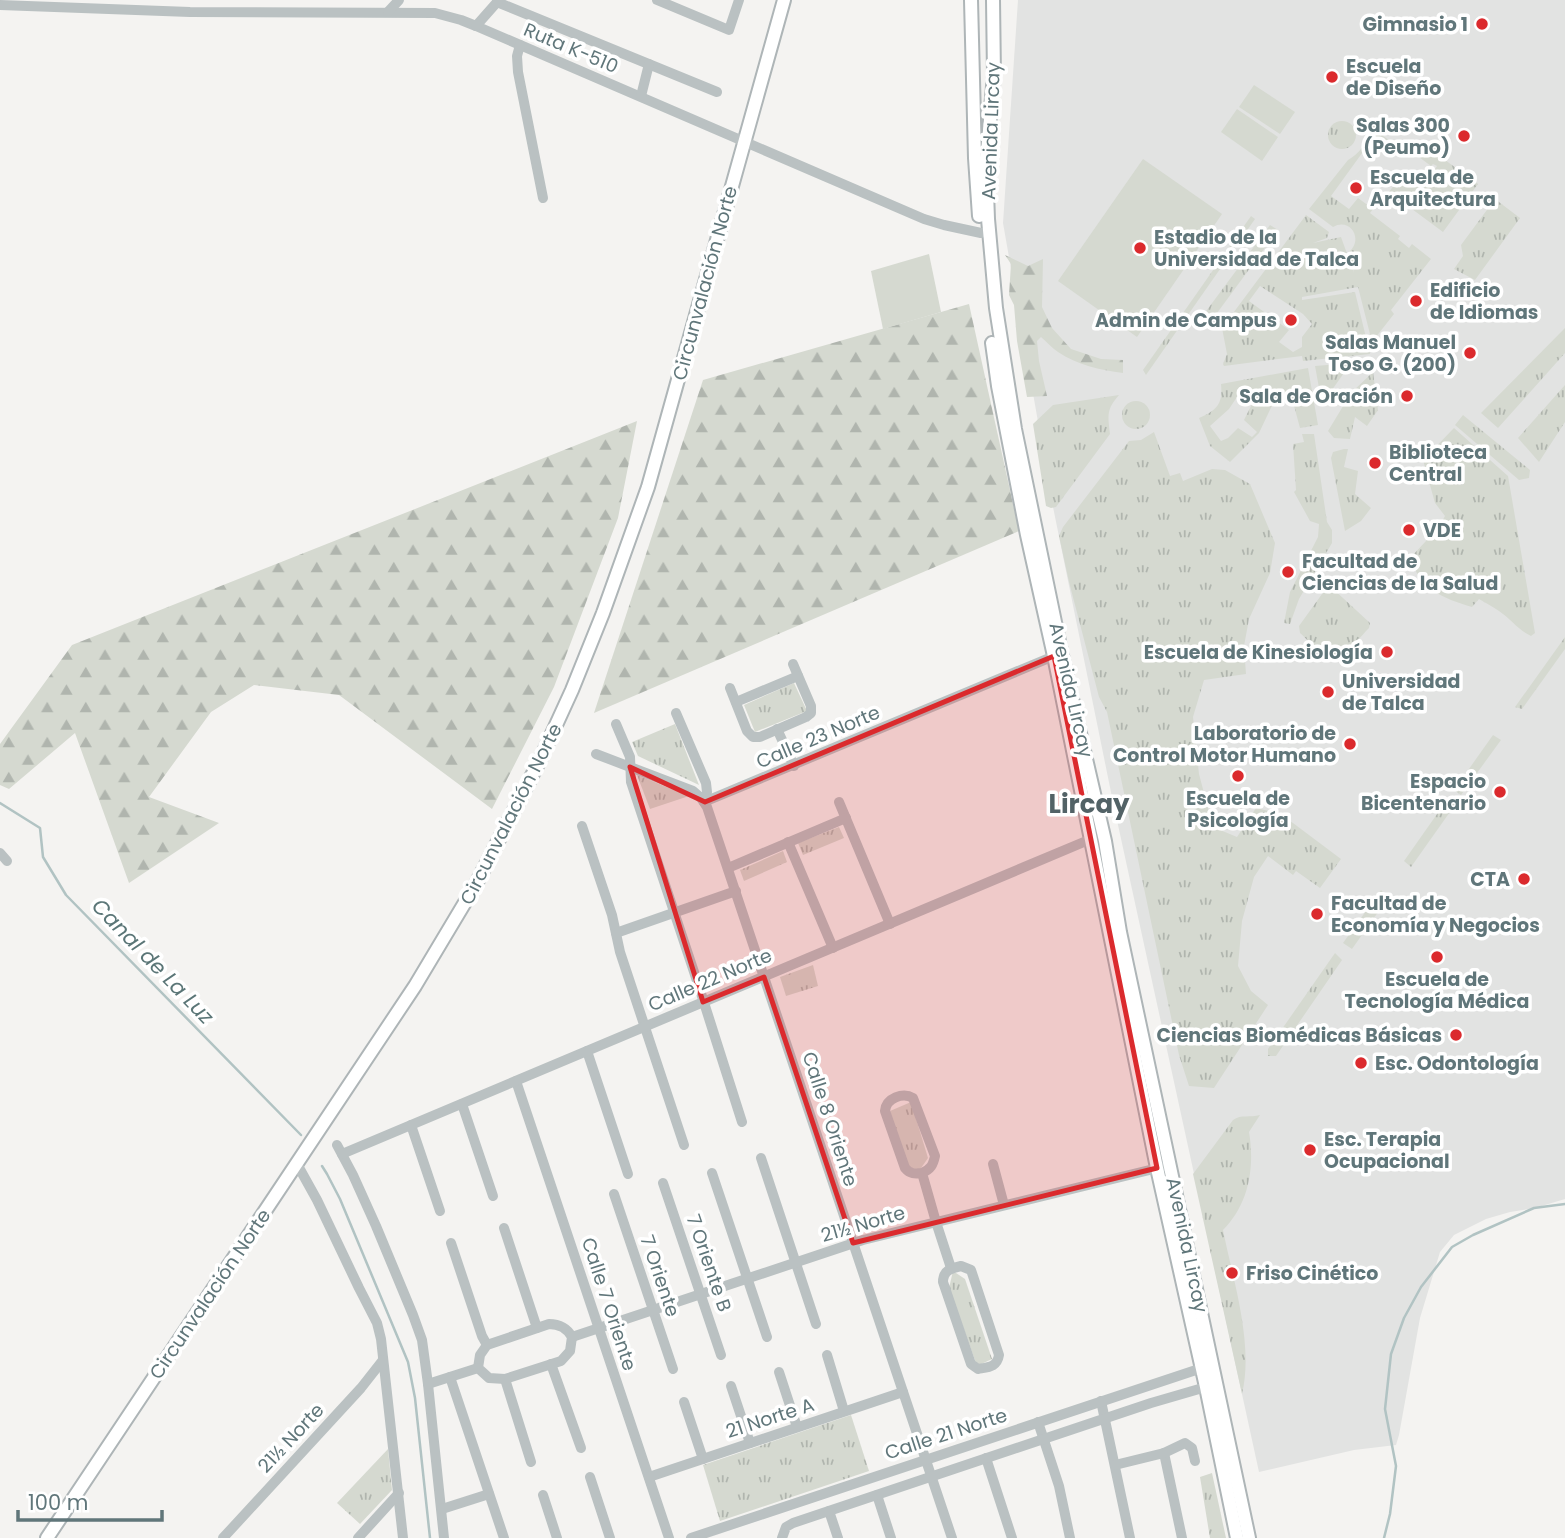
<svg xmlns="http://www.w3.org/2000/svg" width="1565" height="1538" font-family="Poppins,sans-serif">
<defs>
<pattern id="grass-tufts" width="24" height="20" patternUnits="userSpaceOnUse" patternTransform="scale(1.75)"><rect width="24" height="20" fill="#d5d9d0"/><path d="M3 7l-1-3M5 7V3M7 7l1-3M15 17l-1-3M17 17v-4M19 17l1-3" fill="none" stroke="#b0b5ae"/></pattern>
<pattern id="forest-firs" width="22" height="20" patternUnits="userSpaceOnUse" patternTransform="scale(1.75)"><rect width="22" height="20" fill="#d5d9d0"/><path d="M5 1l3.5 6h-7zM16 11l3.5 6h-7z" fill="#b0b5ae"/></pattern>
</defs>
<rect width="100%" height="100%" fill="#f4f3f1"/>
<!-- built -->
<polygon fill="#e2e3e2" points="1018,0 1565,0 1565,1199 1535,1208 1510,1212 1486,1219 1454,1235 1440,1252 1420,1318 1399,1435 1396,1445 1354,1450 1259,1472 1113,802 1053,507 1003,223"/>
<!-- grass -->
<g fill="url(#grass-tufts)" fill-rule="evenodd">
<path d="M1370,118L1386,131L1383,136L1389,140L1384,146L1373,138L1331,196L1349,209L1358,198L1373,209L1370,213L1400,236L1398,239L1409,248L1412,244L1431,259L1391,310L1394,314L1372,342L1358,287L1302,297V300L1355,292L1370,354L1303,361L1302,356L1224,366L1223,364L1227,354L1222,328L1306,215L1329,232L1327,238L1313,243L1341,237L1354,273L1349,252C1364,239 1350,217 1333,227L1309,209L1348,160C1361,153 1372,138 1366,122ZM1260,286L1303,314L1312,324L1302,337V347L1293,352L1279,342L1289,330L1249,301Z"/>
<circle cx="1342" cy="135" r="14"/>
<polygon points="1423,144 1478,184 1443,232 1389,192 1402,174 1423,189 1433,177 1437,178 1438,176 1435,174 1437,171 1435,169 1437,166 1433,164 1431,166 1419,157 1417,158 1414,156"/>
<polygon points="1495,199 1520,218 1475,280 1454,269 1463,256 1461,245"/>
<polygon points="1251,216 1255,219 1146,375 1143,370"/>
<polygon points="1270,225 1278,230 1209,324 1201,318"/>
<polygon points="1565,328 1565,353 1498,428 1481,413"/>
<polygon points="1351,363 1322,404 1315,366"/>
<path d="M1308,368L1318,425L1300,428L1290,391L1276,397L1259,433L1230,462L1210,446L1199,418C1217,410 1223,404 1221,384ZM1239,394L1254,400L1244,420L1257,432L1252,437L1238,428L1228,438L1221,441L1210,426L1229,409Z"/>
<polygon points="1373,372 1378,410 1367,426 1355,417 1350,439 1334,438 1328,431 1351,393"/>
<polygon points="1565,385 1565,422 1539,462 1518,438"/>
<path d="M1119,395C1106,410 1108,415 1110,434L1056,507L1051,508L1046,506L1033,424L1053,405Z"/>
<circle cx="1136" cy="415" r="14"/>
<polygon points="1463,415 1530,470 1529,478 1519,480 1455,425"/>
<path d="M1454,428L1508,476L1535,633L1531,636C1517,629 1512,620 1499,611C1493,607 1486,603 1479,599L1472,607C1445,599 1415,588 1412,556L1439,527L1445,516L1435,503L1423,460Z"/>
<polygon points="1154,432 1170,476 1180,473 1183,481 1212,469 1225,470 1250,484 1275,543 1270,573 1249,619 1244,646 1246,674 1204,680 1193,717 1199,774 1213,827 1237,837 1256,808 1277,813 1293,823 1341,859 1320,888 1296,871 1293,875 1268,856 1254,877 1242,921 1238,966 1251,991 1268,1005 1214,1088 1189,1086 1179,1055 1107,712 1099,697 1069,582 1059,536 1063,527 1129,441 1141,440"/>
<polygon points="1302,434 1314,434 1327,522 1332,530 1332,543 1299,599 1290,624 1284,623 1290,592 1318,537 1319,524 1310,521 1294,492 1296,490 1293,444 1304,442"/>
<polygon points="1344,449 1348,449 1344,467 1358,471 1355,494 1371,508 1361,521 1345,531 1331,458 1333,452"/>
<path d="M1330,586L1370,623L1369,628C1359,638 1343,660 1327,655C1317,652 1307,639 1300,633L1299,626L1327,587Z"/>
<polygon points="1565,637 1565,649 1522,709 1515,707"/>
<polygon points="794,683 807,711 755,732 744,705"/>
<polygon points="675,724 699,785 638,756 632,742"/>
<polygon points="1493,735 1501,740 1461,795 1454,790"/>
<polygon points="637,775 689,796 650,809"/>
<polygon points="1449,797 1457,802 1411,867 1404,861"/>
<polygon points="839,827 844,838 803,855 798,843"/>
<polygon points="783,851 787,862 744,881 740,870"/>
<polygon points="1381,890 1388,898 1352,949 1343,943"/>
<polygon points="1335,953 1342,960 1276,1056 1268,1056 1268,1049"/>
<polygon points="813,965 818,986 786,996 780,977"/>
<polygon points="911,1102 928,1158 919,1171 906,1165 890,1111"/>
<path d="M1260,1115L1249,1132C1255,1167 1249,1204 1223,1230C1233,1280 1254,1344 1242,1394L1193,1174L1233,1120C1241,1114 1250,1118 1260,1115Z"/>
<polygon points="953,1271 965,1279 992,1359 977,1366 949,1288"/>
<polygon points="851,1415 869,1471 720,1521 703,1465"/>
<polygon points="388,1449 392,1490 360,1524 337,1503"/>
<polygon points="1212,1473 1226,1538 1210,1538 1200,1477"/>
</g>
<!-- forest -->
<g fill="url(#forest-firs)">
<path d="M1005,255L1028,266L1043,259L1042,307L1052,328L1071,349L1101,359L1123,360V373C1100,370 1077,365 1058,352C1052,348 1047,342 1041,337L1037,341L1039,361L1047,396L1027,397L1017,341L1014,305L1009,295L1011,264Z"/>
<polygon points="969,304 1019,531 594,713 703,380"/>
<polygon points="637,421 618,518 554,687 492,809 339,695 254,685 211,712 149,797 219,823 129,883 75,733 9,789 0,785 0,744 72,645"/>
</g>
<!-- pitch -->
<g fill="#d5d9d0">
<polygon points="1254,85 1295,112 1280,134 1239,107"/>
<polygon points="1237,109 1278,137 1262,161 1221,132"/>
<polygon points="1143,159 1222,214 1137,337 1058,281"/>
<polygon points="929,254 941,312 883,329 871,271"/>
</g>
<g fill="none" stroke-linecap="round" stroke-linejoin="round">
<!-- stream -->
<g stroke="#b1c3c3" stroke-width="2.5">
<polyline points="0,803 40,828 43,857 66,895 301,1135"/>
<polyline points="322,1166 327,1174 340,1199 408,1362 415,1398 430,1538"/>
<polyline points="1384,1538 1390,1514 1396,1466 1385,1409 1391,1354 1404,1318 1421,1287 1452,1247 1473,1235 1534,1208 1565,1204"/>
</g>
<!-- major casing -->
<g stroke="#aeb5b7" stroke-width="16">
<g id="major">
<polyline points="971,0 975,158 979,216"/>
<polyline points="993,0 994,75 986,164 988,219 996,308 1015,429 1061,651 1105,841 1120,932 1249,1538"/>
<polyline points="992,343 998,386 1027,535 1054,656 1157,1168 1206,1387 1237,1538"/>
<polyline points="47,1538 415,986 476,884 540,760 572,690 603,613 648,487 784,0"/>
</g>
</g>
<!-- minor -->
<g stroke="#bac1c2" stroke-width="10">
<polyline points="657,0 729,30 739,0"/>
<polyline points="497,2 717,92"/>
<polyline points="0,5 190,12 435,13 461,20 476,26 924,219 944,225 981,233"/>
<polyline points="388,12 399,0"/>
<polyline points="476,26 499,0"/>
<polyline points="520,45 517,56 518,72 543,198"/>
<polyline points="641,96 649,64"/>
<polyline points="730,688 747,731 753,737 760,737 806,717 811,713 811,706 793,664"/>
<polyline points="736,702 798,676"/>
<polyline points="676,713 706,783 707,792 704,802"/>
<polyline points="616,724 630,757 631,782 700,990 742,1122"/>
<polyline points="777,729 794,766"/>
<polyline points="596,754 693,791 701,798 707,807 952,1538"/>
<polyline points="704,802 1054,656"/>
<polyline points="839,802 890,924"/>
<polyline points="582,826 612,915 620,952 684,1145"/>
<polyline points="788,842 833,948"/>
<polyline points="0,853 7,861"/>
<polyline points="728,868 846,818"/>
<polyline points="616,933 736,891"/>
<polyline points="587,1051 628,1174"/>
<polyline points="516,1081 669,1538"/>
<polyline points="462,1104 493,1196"/>
<polyline points="411,1125 440,1211"/>
<polyline points="337,1145 353,1175 376,1226 413,1315 422,1340 428,1384 444,1538"/>
<polyline points="342,1154 1091,839"/>
<polyline points="761,1158 816,1324"/>
<polyline points="297,1164 317,1200 359,1288 377,1323 381,1339 403,1538"/>
<polyline points="993,1164 1004,1205"/>
<polyline points="712,1173 767,1337"/>
<path d="M922,1173C931,1169 933,1165 935,1156L913,1098C903,1092 886,1098 885,1111L905,1168C910,1174 915,1174 922,1173L936,1222L951,1268"/>
<polyline points="663,1183 721,1355"/>
<polyline points="614,1194 673,1369"/>
<polyline points="504,1228 537,1328"/>
<polyline points="451,1243 482,1336 487,1345"/>
<path d="M961,1266L971,1270L999,1355C997,1367 989,1367 978,1369L971,1364L943,1282C943,1270 952,1268 961,1266Z"/>
<path d="M549,1324C559,1324 567,1328 572,1337L570,1351L561,1361L505,1379L489,1378L478,1368L480,1355L487,1345Z"/>
<polyline points="572,1337 863,1240 1170,1165"/>
<polyline points="827,1355 844,1411"/>
<polyline points="551,1364 581,1448"/>
<polyline points="779,1372 797,1427"/>
<polyline points="450,1377 504,1538"/>
<polyline points="505,1379 531,1462"/>
<polyline points="428,1384 478,1368"/>
<polyline points="731,1386 750,1443"/>
<polyline points="1101,1401 1130,1538"/>
<polyline points="684,1402 703,1459"/>
<polyline points="1038,1422 1059,1486 1070,1538"/>
<polyline points="1164,1453 1182,1538"/>
<polyline points="986,1458 1012,1538"/>
<polyline points="1115,1465 1164,1453 1185,1443 1192,1448 1195,1461"/>
<polyline points="590,1477 610,1538"/>
<polyline points="649,1477 903,1392"/>
<polyline points="543,1495 557,1538"/>
<polyline points="877,1495 891,1538"/>
<polyline points="442,1509 489,1494"/>
<polyline points="829,1511 838,1538"/>
<polyline points="223,1538 361,1388 383,1360"/>
<polyline points="358,1538 399,1493"/>
<polyline points="691,1538 1208,1366"/>
<polyline points="782,1538 786,1527 793,1523 1151,1403 1206,1387"/>
</g>
<!-- major -->
<use href="#major" stroke="#fff" stroke-width="12"/>
</g>
<!-- marked area -->
<path fill="#db2a2d" fill-opacity="0.2" stroke="#db2a2d" stroke-width="5" stroke-linejoin="round" d="M1054,656L1157,1168L853,1243L764,977L703,1002L630,767L705,802Z"/>
<!-- markers -->
<g fill="#db2a2d" stroke="#fff" stroke-width="2.5">
<circle cx="1482" cy="24" r="7"/>
<circle cx="1332" cy="77" r="7"/>
<circle cx="1464" cy="136" r="7"/>
<circle cx="1356" cy="188" r="7"/>
<circle cx="1140" cy="248" r="7"/>
<circle cx="1416" cy="301" r="7"/>
<circle cx="1291" cy="320" r="7"/>
<circle cx="1470" cy="353" r="7"/>
<circle cx="1407" cy="396" r="7"/>
<circle cx="1375" cy="463" r="7"/>
<circle cx="1409" cy="530" r="7"/>
<circle cx="1288" cy="572" r="7"/>
<circle cx="1387" cy="652" r="7"/>
<circle cx="1328" cy="692" r="7"/>
<circle cx="1350" cy="744" r="7"/>
<circle cx="1238" cy="776" r="7"/>
<circle cx="1500" cy="792" r="7"/>
<circle cx="1524" cy="879" r="7"/>
<circle cx="1317" cy="914" r="7"/>
<circle cx="1437" cy="957" r="7"/>
<circle cx="1456" cy="1035" r="7"/>
<circle cx="1361" cy="1063" r="7"/>
<circle cx="1310" cy="1150" r="7"/>
<circle cx="1232" cy="1273" r="7"/>
</g>
<g text-anchor="middle" dominant-baseline="central" stroke-width="7" stroke-linejoin="round" paint-order="stroke">
<!-- poi labels -->
<g font-size="19" font-weight="bold" fill="#60767a" stroke="#fff" text-anchor="start">
<text x="1468" y="24" text-anchor="end">Gimnasio 1</text>
<text x="1346" y="66">Escuela<tspan x="1346" dy="22">de Diseño</tspan></text>
<text x="1450" y="125" text-anchor="end">Salas 300<tspan x="1450" dy="22">(Peumo)</tspan></text>
<text x="1370" y="177">Escuela de<tspan x="1370" dy="22">Arquitectura</tspan></text>
<text x="1154" y="237">Estadio de la<tspan x="1154" dy="22">Universidad de Talca</tspan></text>
<text x="1430" y="290">Edificio<tspan x="1430" dy="22">de Idiomas</tspan></text>
<text x="1277" y="320" text-anchor="end">Admin de Campus</text>
<text x="1456" y="342" text-anchor="end">Salas Manuel<tspan x="1456" dy="22">Toso G. (200)</tspan></text>
<text x="1393" y="396" text-anchor="end">Sala de Oración</text>
<text x="1389" y="452">Biblioteca<tspan x="1389" dy="22">Central</tspan></text>
<text x="1423" y="530">VDE</text>
<text x="1302" y="561">Facultad de<tspan x="1302" dy="22">Ciencias de la Salud</tspan></text>
<text x="1373" y="652" text-anchor="end">Escuela de Kinesiología</text>
<text x="1342" y="681">Universidad<tspan x="1342" dy="22">de Talca</tspan></text>
<text x="1336" y="733" text-anchor="end">Laboratorio de<tspan x="1336" dy="22">Control Motor Humano</tspan></text>
<text x="1486" y="781" text-anchor="end">Espacio<tspan x="1486" dy="22">Bicentenario</tspan></text>
<text x="1238" y="798" text-anchor="middle">Escuela de<tspan x="1238" dy="22">Psicología</tspan></text>
<text x="1510" y="879" text-anchor="end">CTA</text>
<text x="1331" y="903">Facultad de<tspan x="1331" dy="22">Economía y Negocios</tspan></text>
<text x="1437" y="979" text-anchor="middle">Escuela de<tspan x="1437" dy="22">Tecnología Médica</tspan></text>
<text x="1442" y="1035" text-anchor="end">Ciencias Biomédicas Básicas</text>
<text x="1375" y="1063">Esc. Odontología</text>
<text x="1324" y="1139">Esc. Terapia<tspan x="1324" dy="22">Ocupacional</tspan></text>
<text x="1246" y="1273">Friso Cinético</text>
</g>
<!-- street labels -->
<g font-size="19" fill="#60767a" stroke="#fff">
<text transform="translate(571 48) rotate(23)">Ruta K-510</text>
<text transform="translate(991 131) rotate(-88)">Avenida Lircay</text>
<text transform="translate(705 283) rotate(-75)">Circunvalación Norte</text>
<text transform="translate(1071 690) rotate(77)">Avenida Lircay</text>
<text transform="translate(818 737) rotate(-23)">Calle 23 Norte</text>
<text transform="translate(511 814) rotate(-63)">Circunvalación Norte</text>
<text transform="translate(710 980) rotate(-23)">Calle 22 Norte</text>
<text transform="translate(830 1119) rotate(72)">Calle 8 Oriente</text>
<text transform="translate(863 1224) rotate(-16)">21½ Norte</text>
<text transform="translate(1187 1245) rotate(78)">Avenida Lircay</text>
<text transform="translate(709 1263) rotate(71)">7 Oriente B</text>
<text transform="translate(660 1276) rotate(71)">7 Oriente</text>
<text transform="translate(210 1294) rotate(-56)">Circunvalación Norte</text>
<text transform="translate(609 1304) rotate(72)">Calle 7 Oriente</text>
<text transform="translate(770 1418) rotate(-18)">21 Norte A</text>
<text transform="translate(946 1434) rotate(-18)">Calle 21 Norte</text>
<text transform="translate(291 1438) rotate(-47)">21½ Norte</text>
</g>
<!-- water labels -->
<g font-size="21" font-style="italic" fill="#5b7677" stroke="#fff">
<text transform="translate(153 961) rotate(46)">Canal de La Luz</text>
</g>
<!-- district labels -->
<g font-size="26" font-weight="bold" fill="#526266" stroke="#fff">
<text x="1089" y="804">Lircay</text>
</g>
</g>
<!-- scale -->
<path d="M18 1510v10h144v-10" fill="none" stroke="#60767a" stroke-width="3.5"/>
<text x="28" y="1510" font-size="21" fill="#60767a" stroke="#ffffff" stroke-width="5" paint-order="stroke">100 m</text>
</svg>
